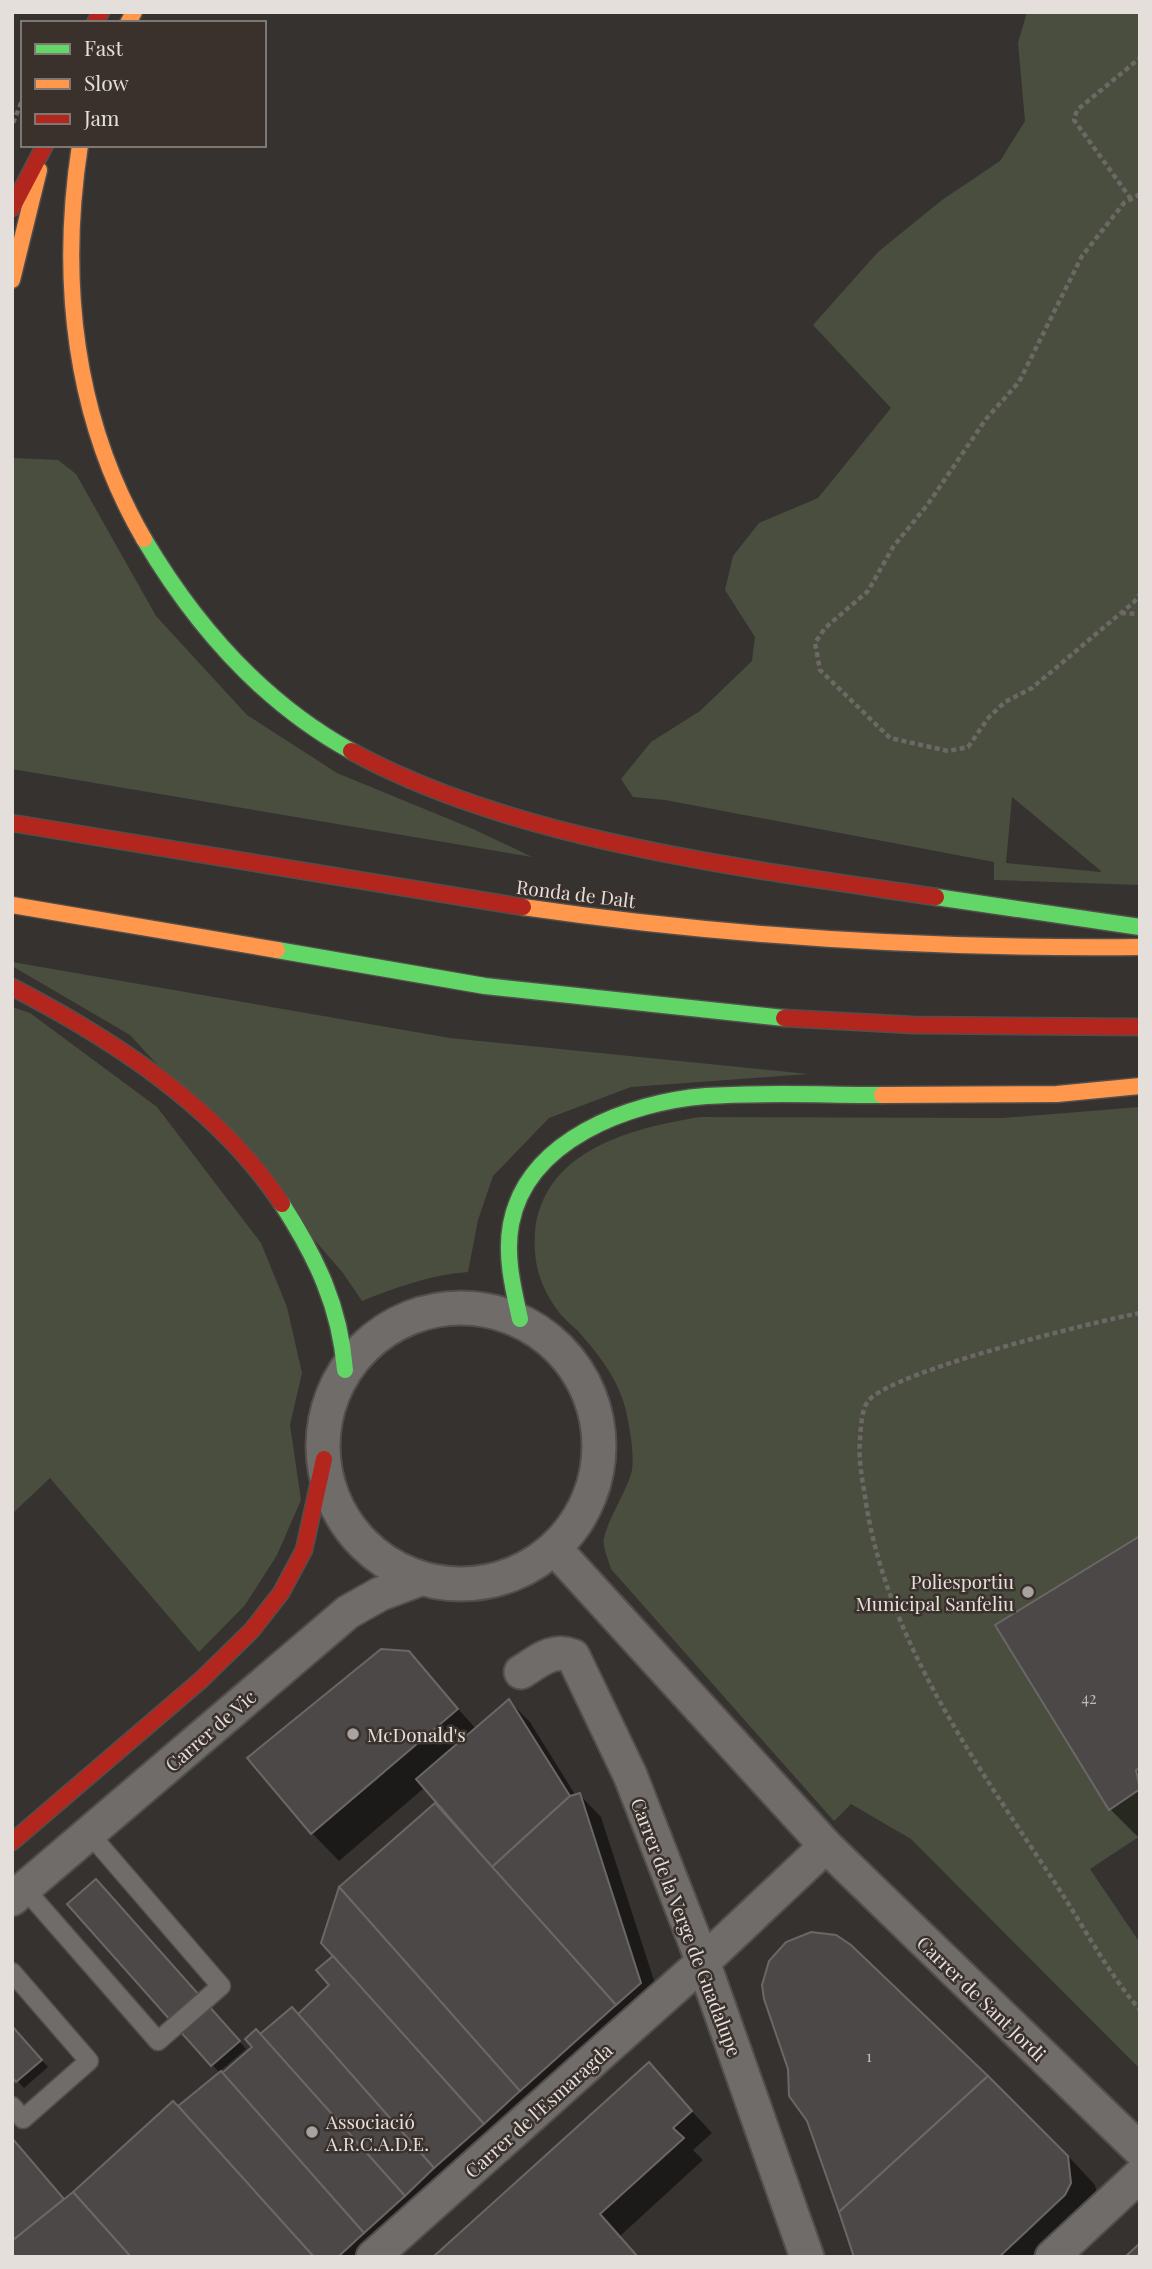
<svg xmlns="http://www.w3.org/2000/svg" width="1152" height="2269" font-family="'Playfair Display',serif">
<rect width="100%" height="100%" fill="#363230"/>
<!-- green -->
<g fill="#4a4e3f" fill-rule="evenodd">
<path d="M1027,12H1140V885L994,880V862L665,800L633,797L621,779L651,742L700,711L752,661L755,637L725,590L733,556L759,523L818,498L891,408L813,325L878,252L942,200L1000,161L1025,121L1018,43ZM1012,797L1101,871V872L1006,863Z"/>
<polygon points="13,458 58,460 76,474 156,616 247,715 337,773 473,829 532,857 12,769"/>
<path d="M12,962L450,1038L808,1074L631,1087L549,1118L493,1176L478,1220L468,1272C430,1275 397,1287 362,1301L343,1273L255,1171L130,1035L12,966Z"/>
<polygon points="12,1007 30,1013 157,1107 261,1243 287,1307 302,1373 290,1425 301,1500 277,1555 245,1605 199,1652 50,1478 12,1514"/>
<path d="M1140,1107V1836L1090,1869L1140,1943V2069L911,1839L851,1804L834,1821L611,1569C609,1561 602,1547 604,1538C609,1517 624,1496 631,1474C635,1461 631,1436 628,1421C623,1385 601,1357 577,1330C569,1323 561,1316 555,1307C539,1283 533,1261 535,1232C543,1150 632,1128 700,1117L1002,1118Z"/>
</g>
<!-- shadow -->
<g fill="#0007">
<polygon points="1140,1538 1140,1834 1137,1836 1110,1809"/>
<polygon points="408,1652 476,1729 509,1701 530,1722 576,1796 580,1795 601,1817 662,2005 382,2257 12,2257 12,2136 65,2200 255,2047 261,2036 298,2016 331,1986 341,1888 438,1803 424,1788 339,1861 312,1833 250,1758"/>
<polygon points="103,1888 246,2049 219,2072 69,1904"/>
<polygon points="850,1946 1056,2143 1095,2185 1098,2198 1057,2257 856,2257"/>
<polygon points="12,2028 48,2067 24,2088 12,2075"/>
<polygon points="649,2065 712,2133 693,2150 703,2160 620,2236 638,2257 436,2257"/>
</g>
<!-- building -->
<g fill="#4c4847" stroke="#6b6766" stroke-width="2">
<polygon points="1140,1536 1140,1768 1136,1770 1140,1789 1109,1810 995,1625"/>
<polygon points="381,1649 409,1651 458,1709 311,1834 247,1758"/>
<polygon points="509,1699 570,1796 492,1867 416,1779"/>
<polygon points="580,1793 641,1983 616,2005 492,1867 570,1796"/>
<polygon points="435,1803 616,2005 520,2091 339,1887"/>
<polygon points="96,1879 240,2041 211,2066 67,1904"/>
<polygon points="339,1887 520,2091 484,2124 321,1943"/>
<polygon points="811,1932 836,1935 851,1945 988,2076 839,2212 807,2121 789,2096 788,2069 764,1999 762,1985 769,1961 786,1942"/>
<polygon points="333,1956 484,2124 434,2168 298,2014 329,1985 316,1970"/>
<polygon points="292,2007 434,2168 405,2196 260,2034"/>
<polygon points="12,2026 42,2060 16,2082 12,2077"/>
<polygon points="256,2029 405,2196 364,2233 222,2073 252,2047 245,2039"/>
<polygon points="649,2062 692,2111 673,2128 684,2138 600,2214 638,2257 433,2257"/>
<polygon points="221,2071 364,2233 338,2257 314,2257 178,2106"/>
<polygon points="988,2076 1068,2156 1071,2183 1065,2195 999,2257 854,2257 839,2212"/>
<polygon points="173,2101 178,2106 314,2257 131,2257 73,2192"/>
<polygon points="12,2138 64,2199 12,2241"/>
<polygon points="73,2192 131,2257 12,2257 12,2241"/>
<polygon points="1140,2243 1140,2257 1125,2257"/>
</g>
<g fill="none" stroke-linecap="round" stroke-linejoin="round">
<!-- lane casing -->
<g stroke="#524e4c" stroke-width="21">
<g id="lane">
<polyline points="25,1889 158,2041 221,1986 89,1833"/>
<polyline points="12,1972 89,2061 23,2119 12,2106"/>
</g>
</g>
<!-- street casing -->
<g stroke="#524e4c" stroke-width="37">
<g id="street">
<circle cx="461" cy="1446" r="138"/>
<polyline points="557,1551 826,1846 1140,2150"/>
<path d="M521,1672C539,1661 552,1648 573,1656L630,1775L703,1962L807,2257"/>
<polyline points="12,1899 348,1612 380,1594 420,1579"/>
<polyline points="373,2257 703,1962 826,1846"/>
<polyline points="1052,2257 1140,2175"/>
</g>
</g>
<!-- fast casing -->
<g stroke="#524e4c" stroke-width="19">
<g id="fast">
<path d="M144,539C195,625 262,702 351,751"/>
<polyline points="936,897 1140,927"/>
<polyline points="277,950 485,986 784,1018"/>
<path d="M282,1204C316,1257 340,1306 345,1370"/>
<path d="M520,1319C513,1288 505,1256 511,1224C527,1140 629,1102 706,1096C764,1092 824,1095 882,1095"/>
</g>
</g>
<!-- slow casing -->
<g stroke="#524e4c" stroke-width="19">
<g id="slow">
<polyline points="128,23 134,12"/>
<path d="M80,145C59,280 74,419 144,539"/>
<polyline points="12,280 39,170"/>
<polyline points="12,905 277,950"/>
<path d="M523,907C728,937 933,949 1140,947"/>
<polyline points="882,1095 1057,1094 1140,1086"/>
</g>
</g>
<!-- jam casing -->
<g stroke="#524e4c" stroke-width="19">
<g id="jam">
<polyline points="95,23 101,12"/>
<polyline points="12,208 45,145"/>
<path d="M351,751C516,842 751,869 936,897"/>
<polyline points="12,823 523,907"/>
<path d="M12,987C112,1039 218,1107 282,1204"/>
<polyline points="784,1018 913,1025 1140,1027"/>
<polyline points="12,1842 201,1680 252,1630 281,1593 304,1550 324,1459"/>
</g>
</g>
<!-- path -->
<g stroke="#6c6866" stroke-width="4.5" stroke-dasharray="5 3.5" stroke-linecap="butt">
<polyline points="13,123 23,98"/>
<polyline points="1140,194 1124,203 1082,256 1019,382 986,419 928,504 893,547 868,591 825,628 815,643 820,670 890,738 948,751 968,747 989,717 1005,702 1032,688 1134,602 1140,594"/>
<polyline points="1131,199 1074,120 1077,110 1140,58"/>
<polyline points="1121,613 1140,614"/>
<path d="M1140,1313C1093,1322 897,1370 869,1400C861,1409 861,1428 860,1440C858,1461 863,1482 866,1503C888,1643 978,1766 1055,1883C1083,1925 1107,1972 1140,2010"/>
</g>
<!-- lane -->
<use href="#lane" stroke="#6f6c6a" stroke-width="18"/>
<!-- street -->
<use href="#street" stroke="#6f6c6a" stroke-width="33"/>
<!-- fast -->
<use href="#fast" stroke="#63d668" stroke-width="16"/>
<!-- slow -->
<use href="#slow" stroke="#ff974d" stroke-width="16"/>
<!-- jam -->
<use href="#jam" stroke="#b3261e" stroke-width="16"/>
</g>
<!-- markers -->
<g fill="#a8a2a0" stroke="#3a312c" stroke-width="2.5">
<circle cx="1028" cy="1592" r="7"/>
<circle cx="353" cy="1734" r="7"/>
<circle cx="312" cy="2132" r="7"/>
</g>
<g text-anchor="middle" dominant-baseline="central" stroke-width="5" stroke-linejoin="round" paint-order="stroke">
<!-- number labels -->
<g font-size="16" fill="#bfb9b7">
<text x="1089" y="1697">42</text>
<text x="869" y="2055">1</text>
</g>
<!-- street labels -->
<g font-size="19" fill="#e5dfdc" stroke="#3a312c">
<text transform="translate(576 893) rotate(7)">Ronda de Dalt</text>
<text transform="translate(210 1730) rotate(-41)">Carrer de Vic</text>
<text transform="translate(687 1927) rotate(69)">Carrer de la Verge de Guadalupe</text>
<text transform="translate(982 1998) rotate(44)">Carrer de Sant Jordi</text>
<text transform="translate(538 2110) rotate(-42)">Carrer de l'Esmaragda</text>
</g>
<!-- poi labels -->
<g font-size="19" fill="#e5dfdc" stroke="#3a312c" text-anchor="start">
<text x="1014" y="1581" text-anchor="end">Poliesportiu<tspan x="1014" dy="22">Municipal Sanfeliu</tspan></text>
<text x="367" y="1734">McDonald's</text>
<text x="326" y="2121">Associació<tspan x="326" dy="22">A.R.C.A.D.E.</tspan></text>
</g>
</g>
<!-- border -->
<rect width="1152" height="2269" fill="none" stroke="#e5dfdc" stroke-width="28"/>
<!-- legend -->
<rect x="21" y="21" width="245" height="126" fill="#3a312c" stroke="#7e7772" stroke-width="2"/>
<rect x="35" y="44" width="35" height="10" fill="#63d668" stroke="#7e7772" stroke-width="2"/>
<text x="84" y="56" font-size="21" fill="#e5dfdc">Fast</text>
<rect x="35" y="79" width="35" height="10" fill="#ff974d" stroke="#7e7772" stroke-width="2"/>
<text x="84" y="91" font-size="21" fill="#e5dfdc">Slow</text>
<rect x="35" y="114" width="35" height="10" fill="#b3261e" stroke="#7e7772" stroke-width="2"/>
<text x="84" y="126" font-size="21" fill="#e5dfdc">Jam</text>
</svg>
